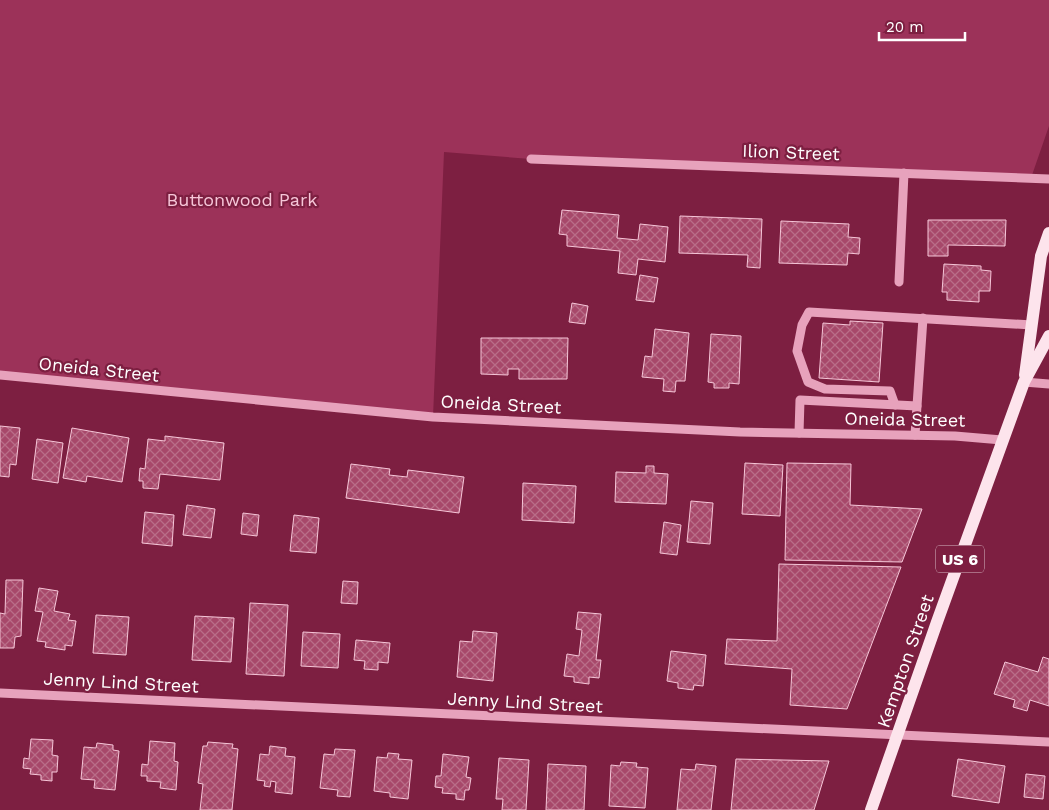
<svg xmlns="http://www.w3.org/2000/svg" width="1049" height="810" font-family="'Work Sans',sans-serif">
<defs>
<pattern id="building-cross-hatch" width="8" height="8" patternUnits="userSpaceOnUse" patternTransform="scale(1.25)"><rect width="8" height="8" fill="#a7486a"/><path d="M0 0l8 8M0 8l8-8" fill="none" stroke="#b96d88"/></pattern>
</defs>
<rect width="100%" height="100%" fill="#7d1f41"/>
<!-- park -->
<polygon fill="#9c3259" points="0,0 1049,0 1049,126 1031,178 531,159 444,152 433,417 0,375"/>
<!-- building -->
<g fill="url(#building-cross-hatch)" stroke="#f6c6d8">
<polygon points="562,210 619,215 617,238 638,240 640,224 668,227 665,262 638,259 636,275 618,273 620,251 567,246 567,235 559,234"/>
<polygon points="680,216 762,219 760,268 747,267 748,255 679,253"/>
<polygon points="928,220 1006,220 1005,246 948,245 948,256 928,256"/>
<polygon points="781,221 849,224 848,237 860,238 859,254 848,253 847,265 779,263"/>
<polygon points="944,264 981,266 981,270 991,271 990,291 979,291 979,302 947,300 947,292 942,292"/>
<polygon points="640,275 658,278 654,302 636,300"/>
<polygon points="572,303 588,306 585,324 569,322"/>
<polygon points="850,321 883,323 879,382 819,378 823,323 850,325"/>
<polygon points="655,329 689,333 685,381 676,381 675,392 663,391 664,379 642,377 645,356 652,357"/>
<polygon points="711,334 741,336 739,384 729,383 729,388 714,388 714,383 708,382"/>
<polygon points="481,338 568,338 567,379 519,379 519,369 508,369 508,375 481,374"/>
<polygon points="0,426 20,428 16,465 10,464 9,477 0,476"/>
<polygon points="72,428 129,438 122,482 87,476 86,482 63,478"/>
<polygon points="165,436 224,443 220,480 160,474 158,489 143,488 143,481 139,481 140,468 145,469 148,439 165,441"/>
<polygon points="37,439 63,443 58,483 32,479"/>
<polygon points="745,463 783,465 780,516 742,514"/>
<polygon points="787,463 851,464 850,505 922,509 902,562 785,560"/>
<polygon points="351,464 390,469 389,475 407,477 408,470 464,477 459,513 346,498"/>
<polygon points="646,466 654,466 654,473 668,474 666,504 615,502 616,472 646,473"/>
<polygon points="523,483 576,486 574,523 522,520"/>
<polygon points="691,501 713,503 710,544 687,542"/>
<polygon points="187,505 215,509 211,538 183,535"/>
<polygon points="145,512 174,515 172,546 142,543"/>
<polygon points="243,513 259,515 257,536 241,534"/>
<polygon points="294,515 319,518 316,553 290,551"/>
<polygon points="664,522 681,525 677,555 660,553"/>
<polygon points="779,564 901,567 847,709 790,705 792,669 725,664 727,639 777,641"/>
<polygon points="6,580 23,580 21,636 15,637 14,648 0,648 0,613 5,614"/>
<polygon points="343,581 358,582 357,604 341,603"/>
<polygon points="39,588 58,591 54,611 70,614 68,620 76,621 72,646 65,645 65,650 45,647 46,642 37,641 43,612 35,611"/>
<polygon points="250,603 288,605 284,676 246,674"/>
<polygon points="578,612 601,614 596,660 601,660 599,678 589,677 589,684 574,682 574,677 564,676 567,654 579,656 582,630 576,629"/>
<polygon points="96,615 129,617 126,655 93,653"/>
<polygon points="195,616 234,618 231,662 192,660"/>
<polygon points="473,631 497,633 493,681 457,677 460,641 472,642"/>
<polygon points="303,632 340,634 338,668 301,666"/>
<polygon points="356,640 390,643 388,663 378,662 378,670 364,669 365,661 354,660"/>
<polygon points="671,651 706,655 703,686 694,685 693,690 678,688 678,683 667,681"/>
<polygon points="1043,657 1049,659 1049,706 1030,700 1027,711 1013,707 1015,700 994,694 1005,662 1038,672"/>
<polygon points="31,739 53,740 52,755 58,756 57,772 52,772 52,781 41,780 41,775 30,774 31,769 23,768 24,758 29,759"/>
<polygon points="150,741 175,743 174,761 178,762 176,790 160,788 161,782 147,781 147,776 141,776 142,764 148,765"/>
<polygon points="208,742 233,744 232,748 238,749 232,810 200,810 203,784 198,783 203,746 207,746"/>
<polygon points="97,743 113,745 113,750 119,751 115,790 94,788 95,780 81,779 84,747 96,748"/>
<polygon points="270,746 286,748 285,756 295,757 292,794 275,792 276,782 271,781 270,787 264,786 265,781 257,780 260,754 269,755"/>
<polygon points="335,749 355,750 350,797 337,796 338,790 320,788 324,754 334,755"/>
<polygon points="388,753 399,754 398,759 412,760 408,799 390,797 390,793 374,791 377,757 387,758"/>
<polygon points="443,754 469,757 466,777 471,778 469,790 465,790 464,800 456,799 456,794 442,793 443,788 435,787 436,776 441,776"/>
<polygon points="499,758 529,760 526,810 502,810 503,799 496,799"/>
<polygon points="736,759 829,761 814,810 731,810"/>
<polygon points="958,759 1005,766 999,803 952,796"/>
<polygon points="621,762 637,763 636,767 648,768 645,808 609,806 611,765 620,766"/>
<polygon points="548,764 586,766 584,810 546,810"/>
<polygon points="696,764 716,766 711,810 677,810 681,769 695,770"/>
<polygon points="1026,774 1045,776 1043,799 1024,797"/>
</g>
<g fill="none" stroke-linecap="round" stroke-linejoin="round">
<!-- minor -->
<g stroke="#e7a2bc" stroke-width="9">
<polyline points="531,159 1049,179"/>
<polyline points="899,282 904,173"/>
<polyline points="0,375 433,417 740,432 955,436 1002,440"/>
<polyline points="1024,382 1049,384"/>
<polyline points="895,405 890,391 825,389 808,382 797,351 802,325 809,312 1032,325"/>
<polyline points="799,433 800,400 917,406"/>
<polyline points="915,435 923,318"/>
<polyline points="0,693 1049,742"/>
</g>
<!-- major -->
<g stroke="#fde4ec" stroke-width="12">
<polyline points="1025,375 1041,256 1049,233"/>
<polyline points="871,810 937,622 1024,382 1049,336"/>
</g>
</g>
<g text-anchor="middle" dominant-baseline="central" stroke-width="4.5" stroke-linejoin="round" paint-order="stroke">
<!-- shield labels -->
<rect fill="#7d1f41" stroke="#d8bcc6" stroke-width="1" x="936" y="545.5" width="48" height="27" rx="4"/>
<g font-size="16" font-weight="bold" fill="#fff">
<text x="960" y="559">US 6</text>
</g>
<!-- street labels -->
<g font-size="18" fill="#fff" stroke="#7d1f41">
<text transform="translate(791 152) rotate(2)">Ilion Street</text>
<text transform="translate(99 369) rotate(6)">Oneida Street</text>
<text transform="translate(501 404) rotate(3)">Oneida Street</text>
<text transform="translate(905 419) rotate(1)">Oneida Street</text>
<text transform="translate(905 661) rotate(-71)">Kempton Street</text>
<text transform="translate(121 682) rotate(3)">Jenny Lind Street</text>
<text transform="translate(525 702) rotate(3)">Jenny Lind Street</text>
</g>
<!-- park labels -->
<g font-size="18" fill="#f6c6d8" stroke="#7d1f41">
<text x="242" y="199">Buttonwood Park</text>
</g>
</g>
<!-- scale -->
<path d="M879 32v8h86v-8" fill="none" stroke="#ffffff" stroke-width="2.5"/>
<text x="886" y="32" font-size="15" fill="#ffffff" stroke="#7d1f41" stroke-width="4" paint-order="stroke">20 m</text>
</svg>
